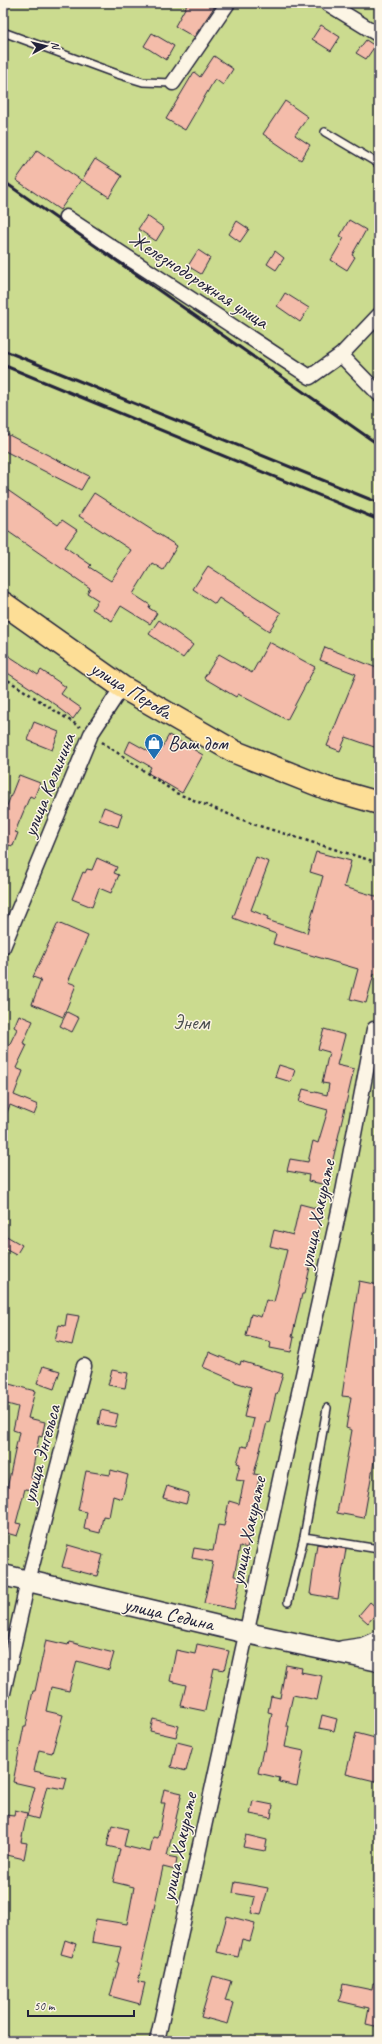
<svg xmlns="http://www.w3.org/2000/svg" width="382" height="2044" font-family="Caveat,sans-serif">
<rect width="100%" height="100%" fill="#fcf5e5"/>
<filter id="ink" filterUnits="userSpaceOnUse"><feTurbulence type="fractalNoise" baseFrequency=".025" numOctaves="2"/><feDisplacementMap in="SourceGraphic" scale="8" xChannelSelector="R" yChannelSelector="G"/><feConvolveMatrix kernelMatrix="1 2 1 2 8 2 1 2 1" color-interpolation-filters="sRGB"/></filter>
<g filter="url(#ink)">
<!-- green -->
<rect fill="#cbdb8f" stroke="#767e65" x="3" y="3" width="376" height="2038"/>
<!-- building -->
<g fill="#f4bcaa" stroke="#22223b">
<polygon points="188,3 217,3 194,37 175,26"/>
<polygon points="321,25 340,37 331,51 312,39"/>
<polygon points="152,33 174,46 166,60 144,46"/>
<polygon points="366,40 375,46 366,59 356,53"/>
<polygon points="214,56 233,69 223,85 215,79 185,130 166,119 194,72 200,77"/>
<polygon points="285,101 308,117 295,135 310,145 301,160 263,134"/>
<polygon points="37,150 81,180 60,210 16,180"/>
<polygon points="95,159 122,176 109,197 82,180"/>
<polygon points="147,216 164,228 156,241 138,229"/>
<polygon points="349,220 366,230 352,255 355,257 347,270 331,260 344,238 340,236"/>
<polygon points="237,221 249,229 240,242 229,234"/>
<polygon points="198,250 210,258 201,274 188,266"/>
<polygon points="275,251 284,258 276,270 267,264"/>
<polygon points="285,293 309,308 300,322 277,306"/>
<polygon points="3,432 89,476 81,490 3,450"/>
<polygon points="3,487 58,525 62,520 77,530 65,547 91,565 89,567 111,581 131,550 79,516 94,493 177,546 163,570 152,563 133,594 150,605 149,608 157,613 150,624 121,606 112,621 92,609 98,600 87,593 90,588 3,528"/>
<polygon points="208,566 281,613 269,631 219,598 215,604 193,589"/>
<polygon points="159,620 193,645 183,658 149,634"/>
<polygon points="269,642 315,667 287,720 238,694 236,697 204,678 219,654 252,673"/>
<polygon points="325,647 379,669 379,741 377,748 346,737 340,751 327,746 356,674 320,660"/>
<polygon points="3,652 38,675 41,670 66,687 61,694 81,708 73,719 57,707 58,706 3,670"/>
<polygon points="34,722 59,732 52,750 27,740"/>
<polygon points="169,735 203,755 182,793 148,773 151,767 125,752 130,741 157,756"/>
<polygon points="19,775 40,783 34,798 30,796 15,832 18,833 13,846 9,845 3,860 3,816"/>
<polygon points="104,807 122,814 118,827 99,820"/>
<polygon points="316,852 351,861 344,887 379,897 379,968 377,975 374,974 366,1003 350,999 358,969 273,944 276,934 233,918 256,857 269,862 251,910 268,917 267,920 307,933 323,876 310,872"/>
<polygon points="97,858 117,867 114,873 119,875 111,893 99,888 92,907 72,899 83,872 85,873 87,869 92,870"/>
<polygon points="58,923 88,936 68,982 76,985 63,1017 32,1004 41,980 33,977"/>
<polygon points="67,1012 79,1018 72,1032 60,1026"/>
<polygon points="19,1015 33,1021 23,1043 27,1045 16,1068 23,1071 14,1095 38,1105 34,1115 10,1105 4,1120 3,1058 17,1029 14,1027"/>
<polygon points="324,1029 345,1035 337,1065 354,1069 327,1185 308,1181 309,1175 287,1171 290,1159 308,1162 313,1141 318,1143 328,1110 299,1102 303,1089 327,1095 329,1084 322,1083 329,1052 318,1049"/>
<polygon points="279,1065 295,1070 291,1082 275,1077"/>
<polygon points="300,1204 323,1210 304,1294 302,1294 292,1337 294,1337 291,1352 270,1348 271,1342 246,1336 251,1314 261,1317 266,1300 274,1302 287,1250 270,1246 274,1230 293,1235"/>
<polygon points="3,1234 22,1245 16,1255 3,1248"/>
<polygon points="359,1281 379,1285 379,1433 364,1518 337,1513 352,1430 346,1428 351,1397 342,1396"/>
<polygon points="67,1314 79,1316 72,1345 55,1341 59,1325 65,1326"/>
<polygon points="209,1352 240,1365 241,1361 283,1374 277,1394 276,1394 269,1423 267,1422 254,1474 260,1475 255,1495 258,1495 247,1548 240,1546 234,1576 241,1577 234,1609 204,1603 213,1562 192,1558 194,1548 213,1551 218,1525 224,1526 229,1501 239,1504 244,1481 236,1480 240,1464 237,1463 242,1446 247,1447 254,1419 244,1417 251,1387 235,1382 235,1381 203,1367"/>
<polygon points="43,1366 60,1371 54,1389 37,1383"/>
<polygon points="112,1370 128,1373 125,1388 108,1385"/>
<polygon points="9,1384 35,1391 28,1418 45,1422 42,1437 39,1436 31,1478 36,1479 33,1490 25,1489 16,1523 21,1524 17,1536 3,1532 3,1508 19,1432 13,1430 18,1407 4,1403"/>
<polygon points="101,1410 118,1414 115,1427 98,1424"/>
<polygon points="111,1470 128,1475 122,1499 113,1496 109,1517 103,1516 100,1533 84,1529 87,1512 78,1510 86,1471 110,1475"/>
<polygon points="167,1486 189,1493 186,1504 163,1498"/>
<polygon points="317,1544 346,1549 338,1599 310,1594"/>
<polygon points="68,1545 103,1555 97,1576 62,1567"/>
<polygon points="370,1602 379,1610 368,1623 359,1615"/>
<polygon points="46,1640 68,1645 69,1642 114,1653 109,1670 77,1661 69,1691 51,1687 46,1711 63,1715 52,1753 39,1750 34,1771 67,1778 64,1789 47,1786 38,1819 27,1816 35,1787 13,1782 24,1726 26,1726 33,1691 35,1691"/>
<polygon points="197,1644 229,1651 224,1670 214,1668 205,1711 181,1706 186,1685 170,1681 176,1650 195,1654"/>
<polygon points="286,1665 302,1668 301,1672 322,1676 317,1700 293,1695 286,1726 289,1726 285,1747 304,1751 297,1786 279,1782 280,1778 258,1773 263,1750 265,1751 272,1713 268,1712 271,1696 280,1698"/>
<polygon points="322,1715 337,1719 334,1731 319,1728"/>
<polygon points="153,1719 179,1726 176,1737 150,1731"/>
<polygon points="356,1733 379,1739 379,1782 346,1774"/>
<polygon points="177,1742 193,1746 186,1771 171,1767"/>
<polygon points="164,1789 182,1793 167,1856 177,1858 175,1870 163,1867 138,1982 145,1983 140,2004 110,1996 119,1963 117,1962 121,1947 92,1942 96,1919 127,1924 134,1887 113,1882 120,1849 107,1846 112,1825 128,1829 124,1846 150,1852 153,1837 158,1838 165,1803 161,1803"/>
<polygon points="253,1801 273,1805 271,1818 250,1814"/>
<polygon points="15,1810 27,1813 21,1842 27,1843 24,1859 3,1854 3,1827 5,1815 14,1816"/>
<polygon points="246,1835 267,1840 265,1851 243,1847"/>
<polygon points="235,1882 268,1888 261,1915 251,1913 255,1897 233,1893"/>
<polygon points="227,1916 255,1923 250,1941 242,1939 238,1957 217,1952"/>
<polygon points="65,1940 76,1944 72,1957 61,1954"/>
<polygon points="213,1976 231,1981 225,2001 234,2003 228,2024 201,2017"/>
<polygon points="373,1983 379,1983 379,2027 366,2024 369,2008 339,2001 343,1984 372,1990"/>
</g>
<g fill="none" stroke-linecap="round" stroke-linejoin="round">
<!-- lane casing -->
<g stroke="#22223b" stroke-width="10">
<g id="lane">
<polyline points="3,32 117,74 143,82 173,83"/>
<polyline points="325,132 379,164"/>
<polyline points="327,1408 304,1537 379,1549"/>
<polyline points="288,1602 304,1537"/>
</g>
</g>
<!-- street casing -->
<g stroke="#22223b" stroke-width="17">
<g id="street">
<polyline points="327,3 379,35"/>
<polyline points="173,83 228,3"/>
<polyline points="66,217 310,377 341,355 379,315"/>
<polyline points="341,355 379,394"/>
<polyline points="3,947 91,734 122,687"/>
<polyline points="3,1693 28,1581 84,1366"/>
<polyline points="157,2041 343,1192 374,1029"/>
</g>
</g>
<!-- secondary casing -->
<g stroke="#22223b" stroke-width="23">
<g id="secondary">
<polyline points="3,1575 247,1633 379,1661"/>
<polyline points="343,1651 363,1648 379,1641"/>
</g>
</g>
<!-- highway casing -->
<g stroke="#22223b" stroke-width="25">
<polyline id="highway" points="3,603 122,687 235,752 326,788 379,803"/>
</g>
<!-- path -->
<g stroke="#22223b" stroke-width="2.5" stroke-dasharray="3 3" stroke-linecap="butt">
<polyline points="3,677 80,727"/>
<polyline points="102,742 176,793 253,824 379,863"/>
</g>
<!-- lane -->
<use href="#lane" stroke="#fcf5e5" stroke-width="7"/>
<!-- street -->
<use href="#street" stroke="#fcf5e5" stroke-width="14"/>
<!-- secondary -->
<use href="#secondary" stroke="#fcf5e5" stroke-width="20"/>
<!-- highway -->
<use href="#highway" stroke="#fdde96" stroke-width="22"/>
<!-- rail -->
<g stroke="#22223b" stroke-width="3">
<polyline points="3,181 379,445"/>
<polyline points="3,350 379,503"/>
<polyline points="3,365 379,520"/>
</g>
</g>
</g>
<!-- icons -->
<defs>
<g id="shop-pin" transform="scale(1)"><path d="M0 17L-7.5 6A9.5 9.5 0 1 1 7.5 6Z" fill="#1f6fb2" stroke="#fcf5e5"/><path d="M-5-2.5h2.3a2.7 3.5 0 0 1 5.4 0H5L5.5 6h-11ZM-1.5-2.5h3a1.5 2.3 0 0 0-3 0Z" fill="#fff"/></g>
</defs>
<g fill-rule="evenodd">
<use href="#shop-pin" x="154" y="743"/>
</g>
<g text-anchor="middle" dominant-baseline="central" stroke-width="3" stroke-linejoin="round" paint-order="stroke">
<!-- street labels -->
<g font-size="20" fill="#22223b" stroke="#fcf5e5">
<text transform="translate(199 280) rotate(33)">Железнодорожная улица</text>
<text transform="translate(131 690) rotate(32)">улица Перова</text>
<text transform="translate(49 785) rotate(-68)">улица Калинина</text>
<text transform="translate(317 1214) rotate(-78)">улица Хакурате</text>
<text transform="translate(41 1454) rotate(-75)">улица Энгельса</text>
<text transform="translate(248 1531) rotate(-78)">улица Хакурате</text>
<text transform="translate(169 1614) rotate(13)">улица Седина</text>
<text transform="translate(179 1847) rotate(-78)">улица Хакурате</text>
</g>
<!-- poi labels -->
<g font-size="20" fill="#22223b" stroke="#fcf5e5" text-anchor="start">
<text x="168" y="743">Ваш дом</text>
</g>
<!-- park labels -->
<g font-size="20" fill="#4c5050" stroke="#fcf5e5">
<text x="191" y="1022">Энем</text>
</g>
</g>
<!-- margin -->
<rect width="382" height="2044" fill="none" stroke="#fcf5e5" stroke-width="16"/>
<rect x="8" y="8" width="366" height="2028" fill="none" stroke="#22223b" stroke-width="1.5" filter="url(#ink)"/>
<!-- north arrow -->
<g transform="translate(46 46) rotate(83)" stroke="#fcf5e5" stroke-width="3" paint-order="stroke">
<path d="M0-3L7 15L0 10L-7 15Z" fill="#22223b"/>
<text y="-6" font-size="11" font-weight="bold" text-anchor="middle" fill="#22223b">N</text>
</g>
<!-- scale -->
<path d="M28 2010v6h106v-6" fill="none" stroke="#22223b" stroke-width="2"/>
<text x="34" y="2010" font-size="12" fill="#22223b" stroke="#fcf5e5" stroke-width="3" paint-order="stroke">50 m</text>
</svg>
